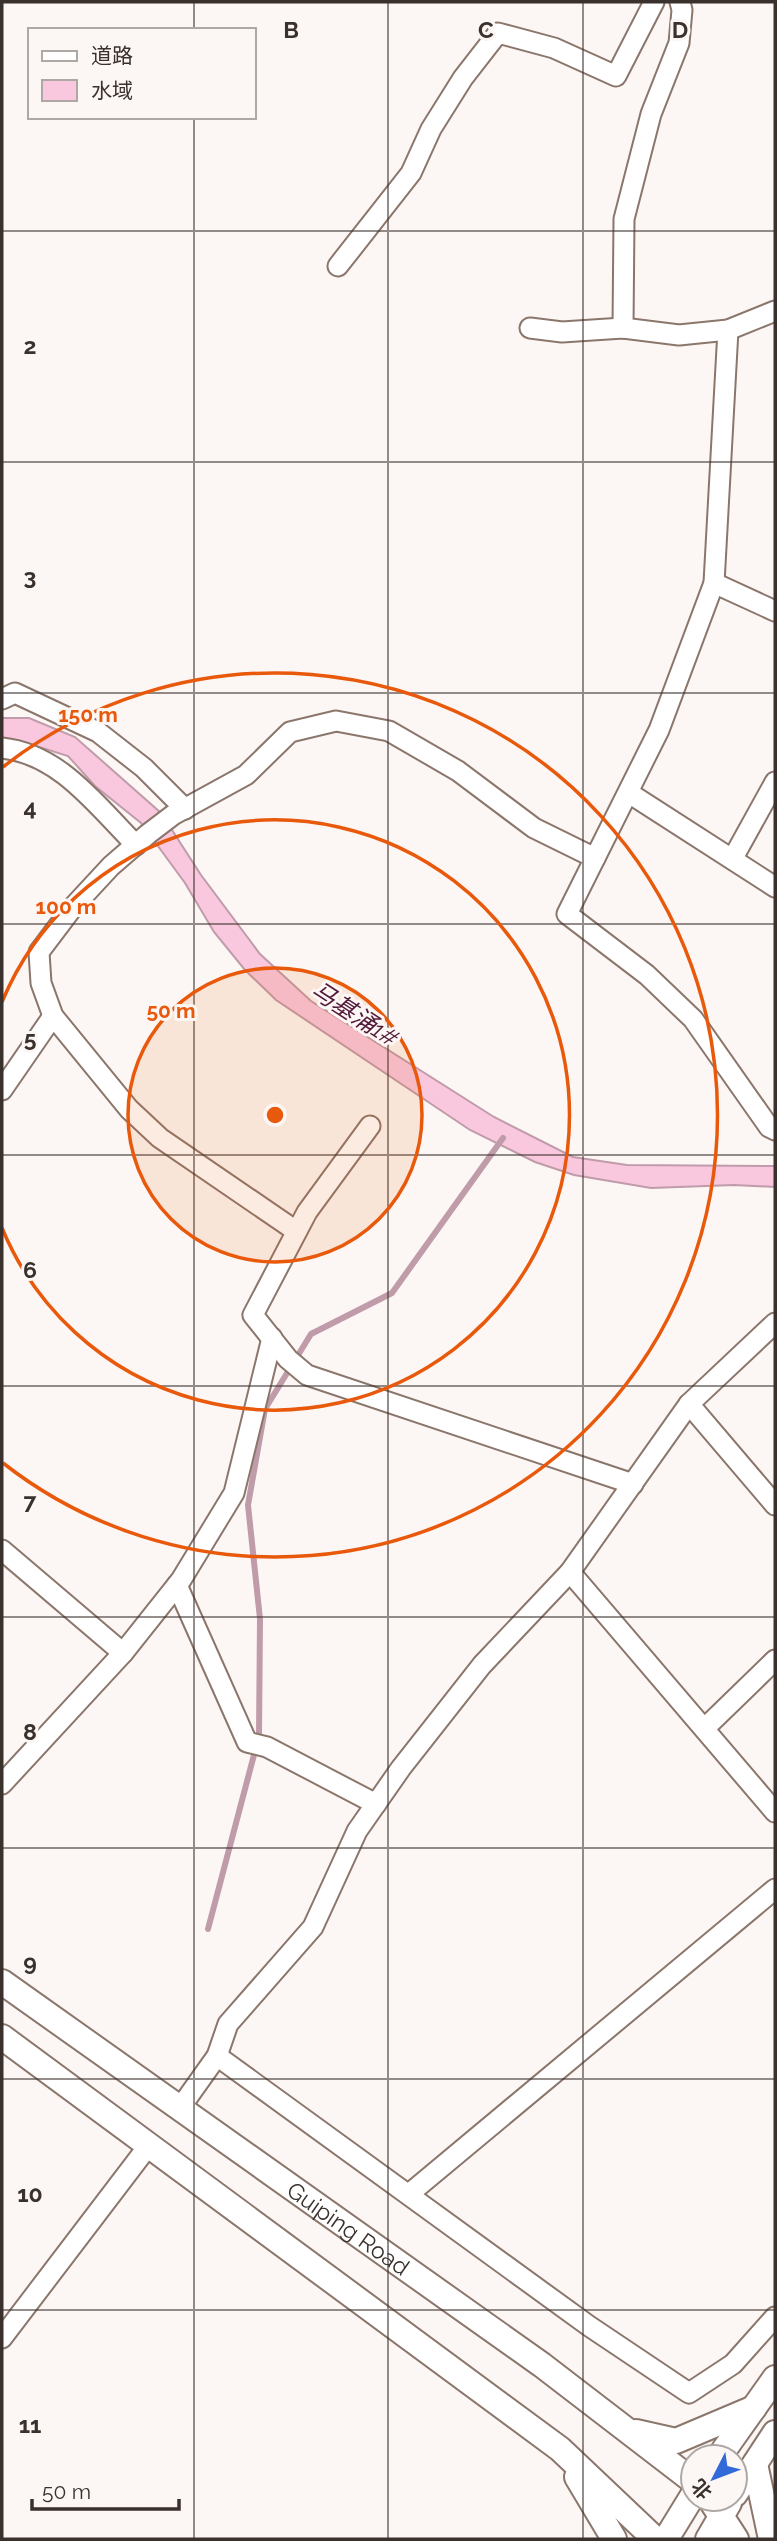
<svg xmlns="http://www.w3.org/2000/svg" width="777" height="2541" font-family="Raleway,'Noto Sans SC',sans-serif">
<rect width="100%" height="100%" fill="#fcf7f5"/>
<!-- water -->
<polygon fill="#f9c8de" stroke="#c09ba9" stroke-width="2" points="2,718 29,718 75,737 161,813 201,875 260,954 311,1001 494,1117 573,1157 627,1165 775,1166 775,1187 734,1185 651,1188 574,1175 535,1162 470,1130 276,1000 245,970 214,932 185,883 141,823 95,786 68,756 17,740 2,741"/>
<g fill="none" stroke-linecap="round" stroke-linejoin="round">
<!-- stream -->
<polyline stroke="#c09ba9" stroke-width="6" points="208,1929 259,1736 260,1619 248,1505 265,1409 311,1334 392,1293 503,1138"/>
<!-- minor casing -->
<g stroke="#8b766c" stroke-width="23">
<g id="minor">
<polyline points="338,266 411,173 431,129 463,78 498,33 554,48 616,76 654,2"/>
<polyline points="530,328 562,332 623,328 679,335 728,330 775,311"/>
<polyline points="623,328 624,219 651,114 679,43 682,10 680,2"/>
<polyline points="728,330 714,583 659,730 567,914 647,975 693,1019 769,1127 775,1130"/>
<polyline points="714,583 775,611"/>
<polyline points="2,699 15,693 98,732 144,768 185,809"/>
<path d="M2,748C60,754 97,806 136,845"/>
<polyline points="629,793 775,887"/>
<polyline points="733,858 775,782"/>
<polyline points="2,1090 53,1016"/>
<polyline points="370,1126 307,1212 253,1315 288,1359 307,1375 633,1484"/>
<polyline points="296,1231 160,1138 129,1109 53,1016 41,983 39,952 73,907 111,866 148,834 173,815 246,775 290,732 336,721 389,731 458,771 534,828 595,858"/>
<polyline points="689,1404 775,1505"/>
<polyline points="2,1550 123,1653"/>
<polyline points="570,1572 775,1812"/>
<polyline points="177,1585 247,1742 267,1747 376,1804"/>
<polyline points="705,1728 775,1660"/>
<polyline points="2,1784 123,1653 181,1580 234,1493 272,1338"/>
<polyline points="217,2056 589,2326 689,2393 733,2364 775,2317"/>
<polyline points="180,2108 217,2056 228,2024 313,1927 357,1831 401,1768 482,1665 570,1572 689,1404 775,1323"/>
<polyline points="409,2194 775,1889"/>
<polyline points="2,2338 149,2145"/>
</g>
</g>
<!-- major casing -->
<g stroke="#8b766c" stroke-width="28">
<g id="major">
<path id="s1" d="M2,1982L542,2365L693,2481"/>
<polyline points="2,2037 560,2449 655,2539"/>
<polyline points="636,2432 676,2441 754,2408"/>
<polyline points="719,2457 775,2378"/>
<polyline points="755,2464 771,2539"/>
<polyline points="577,2477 614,2539"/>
<polyline points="735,2494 775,2433"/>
<polyline points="710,2499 736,2539"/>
<polyline points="666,2539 693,2495"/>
<polyline points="708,2539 729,2503"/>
</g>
</g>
<!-- minor -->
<use href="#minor" stroke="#fff" stroke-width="19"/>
<!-- major -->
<use href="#major" stroke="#fff" stroke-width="24"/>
</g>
<!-- grid -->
<path fill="none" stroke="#3a312c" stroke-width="2" stroke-opacity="0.55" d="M194,2V30M388,2V2539M583,2V2539M194,117V2539M2,231H775M2,462H775M2,693H775M2,924H775M2,1155H775M2,1386H775M2,1617H775M2,1848H775M2,2079H775M2,2310H775"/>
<!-- distance rings -->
<circle cx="275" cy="1115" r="147" fill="#e8590c" fill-opacity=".12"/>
<g fill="none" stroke="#e8590c" stroke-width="3.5">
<circle cx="275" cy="1115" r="147"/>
<path d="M2 1002A295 295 0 1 1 2 1228"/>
<path d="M3 767A442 442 0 1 1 3 1463"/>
</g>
<g text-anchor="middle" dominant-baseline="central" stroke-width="6" stroke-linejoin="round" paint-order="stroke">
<!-- street labels -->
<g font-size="23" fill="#3a312c" stroke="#fcf7f5">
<text stroke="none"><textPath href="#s1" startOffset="425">Guiping Road</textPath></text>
</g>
<!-- water labels -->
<g font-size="24" font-style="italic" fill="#521a39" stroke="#fcf7f5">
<text transform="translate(355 1014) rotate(33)">马基涌1#</text>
</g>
</g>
<g font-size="23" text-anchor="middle" font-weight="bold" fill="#3a312c" stroke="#fcf7f5" stroke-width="6" stroke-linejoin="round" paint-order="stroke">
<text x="291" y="38">B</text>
<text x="486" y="38">C</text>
<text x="680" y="38">D</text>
<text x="30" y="354">2</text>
<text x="30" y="585">3</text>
<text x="30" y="816">4</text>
<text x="30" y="1047">5</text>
<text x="30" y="1278">6</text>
<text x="30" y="1509">7</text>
<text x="30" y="1740">8</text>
<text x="30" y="1971">9</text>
<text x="30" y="2202">10</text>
<text x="30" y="2433">11</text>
</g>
<circle cx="275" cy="1115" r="10" fill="#e8590c" stroke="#fcf7f5" stroke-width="3.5"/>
<g font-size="21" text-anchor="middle" font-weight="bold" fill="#e8590c" stroke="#fcf7f5" stroke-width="6" stroke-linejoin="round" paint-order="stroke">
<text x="88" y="722">150 m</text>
<text x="66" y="914">100 m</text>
<text x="171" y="1018">50 m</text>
</g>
<!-- border -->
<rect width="777" height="2541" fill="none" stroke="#3a312c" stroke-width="7"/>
<!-- legend -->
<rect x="28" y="28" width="228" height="91" fill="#fcf7f5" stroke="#aea8a5" stroke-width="2"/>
<rect x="42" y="51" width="35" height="10" fill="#ffffff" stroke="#aea8a5" stroke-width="2"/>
<text x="91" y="63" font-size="21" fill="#3a312c">道路</text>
<rect x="42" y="80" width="35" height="21" fill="#f9c8de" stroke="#aea8a5" stroke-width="2"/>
<text x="91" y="98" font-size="21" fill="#3a312c">水域</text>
<!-- north arrow -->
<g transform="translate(714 2478) rotate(228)"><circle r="33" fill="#fcf7f5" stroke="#aea8a5" stroke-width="2"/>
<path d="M0-5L12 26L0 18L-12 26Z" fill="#326ad8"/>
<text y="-10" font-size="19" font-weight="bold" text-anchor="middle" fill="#3a312c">北</text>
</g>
<!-- scale -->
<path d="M32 2499v10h147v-10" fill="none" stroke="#3a312c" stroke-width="3.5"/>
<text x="42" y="2499" font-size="21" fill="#3a312c" stroke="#fcf7f5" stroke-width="5" paint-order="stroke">50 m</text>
</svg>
